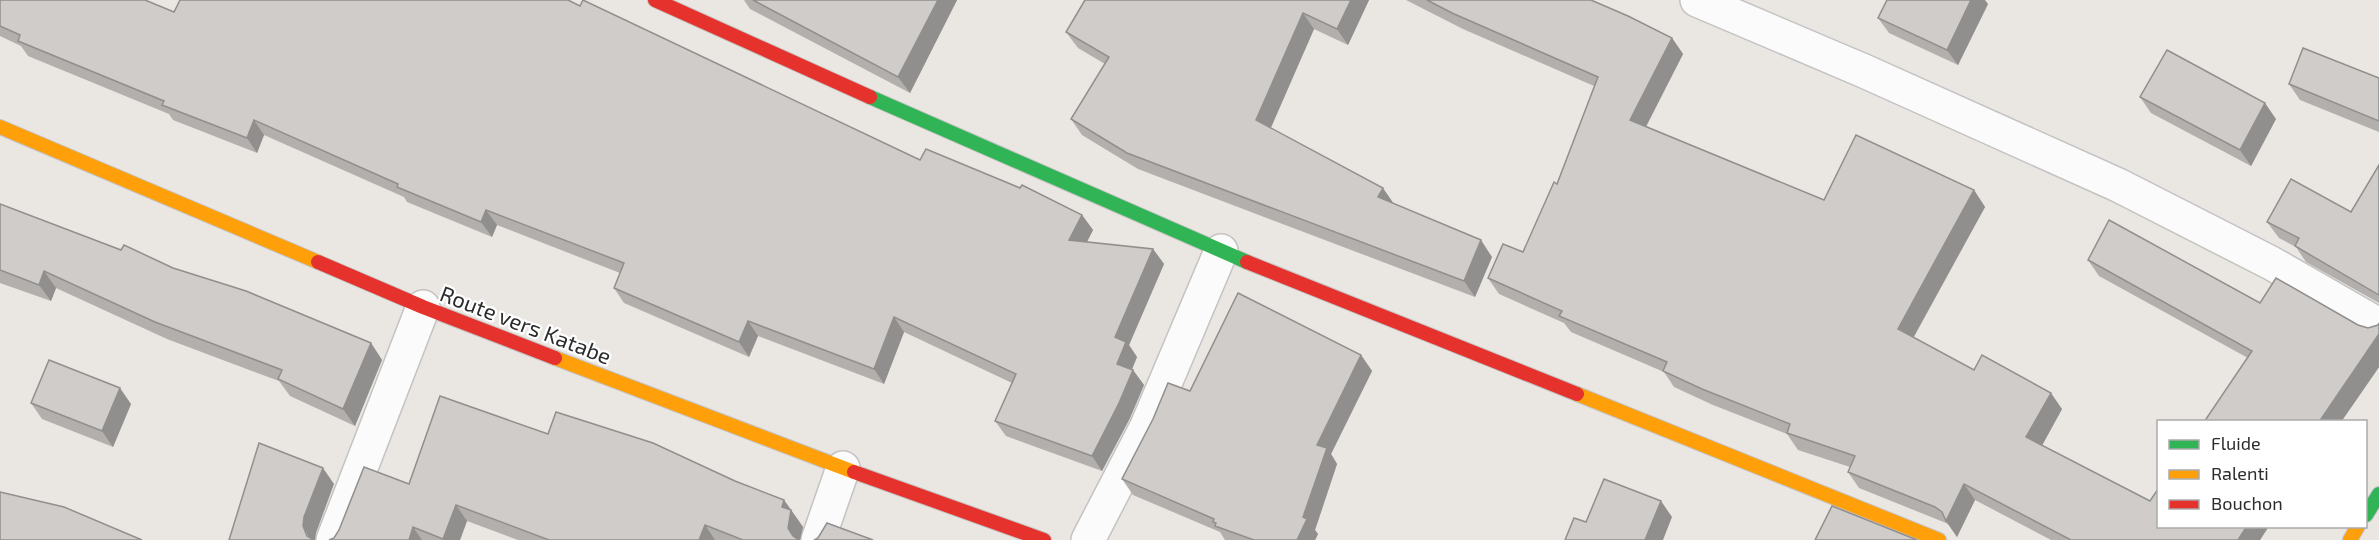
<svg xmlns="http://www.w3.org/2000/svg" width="2379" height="540" font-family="'Exo 2',sans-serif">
<rect width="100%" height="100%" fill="#eae6e2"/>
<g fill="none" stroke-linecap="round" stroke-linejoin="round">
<!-- street casing -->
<g stroke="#c4c3c3" stroke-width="36">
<g id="street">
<polyline points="1697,0 1864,71 2118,185 2271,263 2379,325"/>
<polyline points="333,540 423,307"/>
<polyline points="818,540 843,468"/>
<polyline points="1088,540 1147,426 1221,251"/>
</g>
</g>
<!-- fast casing -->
<g stroke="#c4c3c3" stroke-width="16">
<g id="fast">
<polyline points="870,97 1247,262"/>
<polyline points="2366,515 2379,494"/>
</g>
</g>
<!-- slow casing -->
<g stroke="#c4c3c3" stroke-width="16">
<g id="slow">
<polyline points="0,127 318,262"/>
<polyline points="555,358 854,472"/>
<polyline points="1577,394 1939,540"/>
<polyline points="2350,540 2358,526"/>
</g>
</g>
<!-- jam casing -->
<g stroke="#c4c3c3" stroke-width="16">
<g id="jam">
<polyline points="655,0 870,97"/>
<polyline points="318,262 423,307 555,358"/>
<polyline points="1247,262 1577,394"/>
<polyline points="854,472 1044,540"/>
</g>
</g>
<!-- street -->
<use href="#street" stroke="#fcfbfb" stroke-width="33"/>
<!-- fast -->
<use href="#fast" stroke="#30b455" stroke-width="14"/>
<!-- slow -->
<use href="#slow" stroke="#ff9f0a" stroke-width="14"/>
<!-- jam -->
<use href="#jam" stroke="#e5322d" stroke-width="14"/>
</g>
<!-- wall -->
<g fill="#b2afad">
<polygon points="0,0 174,12 920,160 1082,215 1093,230 1087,242 1153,249 1164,264 1129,345 1137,357 1132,369 1144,385 1130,418 1102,471 1006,436 995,421 1012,383 904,332 884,384 758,336 749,357 624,303 614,288 620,273 497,225 492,237 407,202 404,197 264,135 257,153 173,120 169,114 28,56 21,46 0,36"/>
<polygon points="744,0 957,0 910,93 750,9"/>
<polygon points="1369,0 1348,45 1314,29 1271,128 1393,203 1492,257 1475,297 1138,169 1082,135 1071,119 1105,64 1078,48 1066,32"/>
<polygon points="1406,0 1591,0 1672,38 1683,54 1646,127 1824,200 1974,190 1985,207 1914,337 1974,370 2062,409 2042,445 2158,526 2269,526 2260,540 2051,540 1975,500 1957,537 1949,525 1946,523 1859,488 1848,472 1850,467 1798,450 1787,434 1713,405 1674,387 1664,372 1571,332 1564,323 1499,294 1488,278 1523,252 1557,184 1594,86 1463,29"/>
<polygon points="1988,4 1958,65 1889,33 1878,18"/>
<polygon points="2379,78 2379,132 2300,100 2289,84"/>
<polygon points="2140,97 2276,119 2251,166 2151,113"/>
<polygon points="2379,165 2379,303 2306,262 2296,247 2279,238 2267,222 2351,212"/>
<polygon points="0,204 121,250 173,268 371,343 382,360 355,426 290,396 279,381 167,339 56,288 51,301 0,283"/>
<polygon points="2088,260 2260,303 2368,328 2378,325 2379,323 2379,367 2341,422 2204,422 2248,358 2099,276"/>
<polygon points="1361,355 1372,371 1331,454 1337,464 1315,530 1318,534 1315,540 1225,540 1220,532 1133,495 1122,479 1190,391"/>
<polygon points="31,403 131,404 113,447 42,419"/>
<polygon points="548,434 735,481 784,500 803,527 800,540 518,540 467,521 460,540 329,540 334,538 409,484"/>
</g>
<!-- shaded-wall -->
<g fill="#918f8d">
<polygon points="938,0 957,0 910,93 898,77"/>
<polygon points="1351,0 1369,0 1348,45 1337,29"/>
<polygon points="1971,0 1985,0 1988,4 1958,65 1947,50"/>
<polygon points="1303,13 1314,29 1267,136 1256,120"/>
<polygon points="1672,38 1683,54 1641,136 1630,120"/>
<polygon points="2265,103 2276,119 2251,166 2240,150"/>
<polygon points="254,120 264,135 257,153 247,138"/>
<polygon points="1383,188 1394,204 1378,197"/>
<polygon points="1974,190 1985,207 1909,345 1898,329"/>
<polygon points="486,210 497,225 492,237 481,222"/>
<polygon points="1082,215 1093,230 1080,255 1069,240"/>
<polygon points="1481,240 1492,257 1475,297 1464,281"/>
<polygon points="1153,249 1164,264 1129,345 1137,357 1128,379 1117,364 1115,337"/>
<polygon points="44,271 56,288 51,301 39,285"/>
<polygon points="894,317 904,332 884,384 874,369"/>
<polygon points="748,321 758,336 749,357 739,342"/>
<polygon points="2379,334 2379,367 2341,422 2319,422"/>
<polygon points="371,343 382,360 355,426 343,409"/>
<polygon points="1361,355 1372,371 1331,454 1337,464 1315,530 1318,534 1315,540 1297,540 1303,517 1317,445"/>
<polygon points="1133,370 1144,385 1130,418 1102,471 1092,456"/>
<polygon points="120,388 131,404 113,447 102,431"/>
<polygon points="2051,393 2062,409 2038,453 2026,437"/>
<polygon points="323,468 334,484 316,533 315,540 310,540 303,526 304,517"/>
<polygon points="1964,484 1975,500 1957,537 1946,521"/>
<polygon points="784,500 803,527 800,540 795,540 788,528 782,507"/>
<polygon points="1661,501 1672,517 1663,540 1645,540"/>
<polygon points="456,505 467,521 460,540 444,540 443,539"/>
<polygon points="705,525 715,540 699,540"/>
<polygon points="2247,526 2269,526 2260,540 2238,540"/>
<polygon points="413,527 422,540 409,540"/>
</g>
<!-- building -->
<g fill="#cfccc9" stroke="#918f8d" stroke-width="1.5">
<polygon points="0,0 145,0 174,12 180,0 568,0 580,6 583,0 920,160 926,149 1020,188 1022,185 1082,215 1069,240 1153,249 1115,337 1126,342 1117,364 1133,370 1119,403 1092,456 995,421 1016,374 894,317 874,369 748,321 739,342 614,288 624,263 486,210 481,222 397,187 398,184 254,120 247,138 162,105 164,101 18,41 20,35 0,26"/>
<polygon points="753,0 938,0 898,77"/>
<polygon points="1085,0 1351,0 1337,29 1303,13 1256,120 1383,188 1378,197 1481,240 1464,281 1127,153 1071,119 1109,57 1066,32"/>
<polygon points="1427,0 1591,0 1628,16 1672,38 1630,120 1824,200 1856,135 1974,190 1898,329 1974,370 1982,355 2051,393 2026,437 2150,501 2158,489 2158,526 2247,526 2238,540 2071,540 1964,484 1946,521 1942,512 1935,507 1848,472 1855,456 1787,433 1790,424 1702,389 1663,371 1667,362 1559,316 1562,311 1488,278 1503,244 1523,252 1554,182 1557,184 1598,77 1452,13"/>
<polygon points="1887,0 1971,0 1947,50 1878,18"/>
<polygon points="2303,48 2379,78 2379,121 2289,84"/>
<polygon points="2167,50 2265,103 2240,150 2140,97"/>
<polygon points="2379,165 2379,295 2295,246 2299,238 2267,222 2291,179 2351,212"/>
<polygon points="0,204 121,250 124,245 173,268 246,291 371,343 343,409 278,379 282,370 155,322 44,271 39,285 0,270"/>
<polygon points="2109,220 2260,303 2276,278 2358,325 2368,328 2378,325 2379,323 2379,334 2319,422 2204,422 2252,351 2088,260"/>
<polygon points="1238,293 1361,355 1317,445 1327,448 1303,517 1307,519 1297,540 1254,540 1215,526 1216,523 1213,522 1214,519 1122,479 1153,419 1168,383 1190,391"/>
<polygon points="49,360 120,388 102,431 31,403"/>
<polygon points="440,396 548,434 556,412 653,443 735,481 784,500 782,507 791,510 788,528 793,536 799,540 743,540 705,525 699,540 549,540 456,505 443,539 413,527 409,540 329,540 334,538 339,530 364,467 409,484"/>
<polygon points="259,443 323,468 304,517 303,526 307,536 314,540 229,540"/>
<polygon points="1604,479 1661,501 1645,540 1565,540 1574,518 1586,522"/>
<polygon points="0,492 64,507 142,540 0,540"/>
<polygon points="1832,506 1917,540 1815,540"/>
<polygon points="827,523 873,540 814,540 818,538"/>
</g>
<g text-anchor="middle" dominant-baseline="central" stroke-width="4.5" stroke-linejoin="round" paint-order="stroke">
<!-- street labels -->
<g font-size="22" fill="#2c2c2c" stroke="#fff">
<text transform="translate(526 324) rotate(21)">Route vers Katabe</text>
</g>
</g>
<!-- legend -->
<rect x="2157" y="420" width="210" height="108" fill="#ffffff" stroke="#ababab" stroke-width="1.5"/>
<rect x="2169" y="440" width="30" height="9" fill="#30b455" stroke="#ababab" stroke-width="1.5"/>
<text x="2211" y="450" font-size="18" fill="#2c2c2c">Fluide</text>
<rect x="2169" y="470" width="30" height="9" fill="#ff9f0a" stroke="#ababab" stroke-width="1.5"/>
<text x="2211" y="480" font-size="18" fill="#2c2c2c">Ralenti</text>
<rect x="2169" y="500" width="30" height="9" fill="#e5322d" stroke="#ababab" stroke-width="1.5"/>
<text x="2211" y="510" font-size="18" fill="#2c2c2c">Bouchon</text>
</svg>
